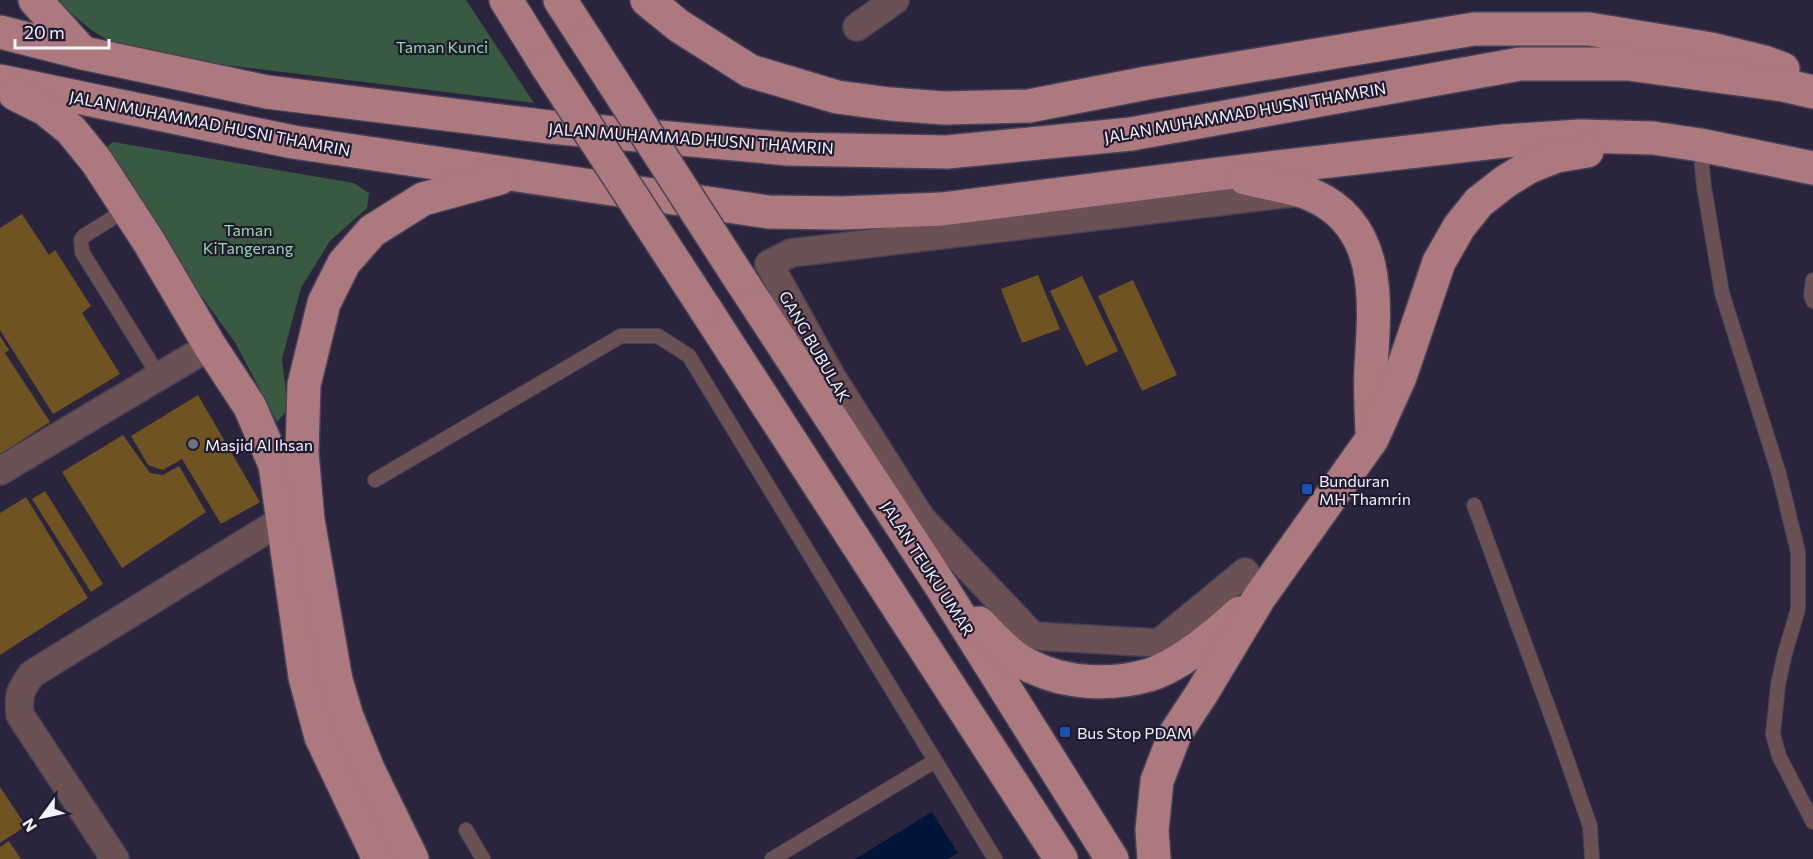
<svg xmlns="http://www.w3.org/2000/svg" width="1813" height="859" font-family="Commissioner,sans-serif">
<rect width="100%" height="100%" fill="#2a243c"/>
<!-- green -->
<g fill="#3a5941">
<polygon points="55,0 466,0 534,103 127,53 90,29"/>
<polygon points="113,142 354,183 369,193 367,208 330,241 301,288 282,359 288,409 277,422 236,344 107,165 102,151"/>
</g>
<!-- water -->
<polygon fill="#001539" points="932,812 958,853 948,859 855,859"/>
<!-- building -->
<g fill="#705322">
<polygon points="22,214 49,255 55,250 91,306 82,313 120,374 53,414 0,330 0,228"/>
<polygon points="1038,275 1060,329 1022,343 1001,289"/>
<polygon points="1082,276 1118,351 1086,366 1050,291"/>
<polygon points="1133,280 1177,375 1142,391 1098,296"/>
<polygon points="0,336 9,350 5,353 50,422 0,454"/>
<polygon points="198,395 260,502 221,524 182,459 163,470 148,465 131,436"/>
<polygon points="123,435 150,473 163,475 179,466 206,512 122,568 62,472"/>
<polygon points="45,491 103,584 91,592 32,499"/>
<polygon points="26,497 88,598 0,655 0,513"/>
<polygon points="0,787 26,826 0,843"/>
<polygon points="9,841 21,859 0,859 0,847"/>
</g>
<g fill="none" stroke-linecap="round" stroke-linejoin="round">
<!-- service casing -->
<g stroke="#464157" stroke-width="16">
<g id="service">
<polyline points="1700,145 1704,187 1722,293 1779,474 1798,552 1798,609 1785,653 1778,685 1773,734 1779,756 1813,822"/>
<polyline points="127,209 84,236 81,240 82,252 159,376"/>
<polyline points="1813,280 1811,295 1813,301"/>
<polyline points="375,480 621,336 658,336 689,356 995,859"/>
<polyline points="1474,505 1558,734 1590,826 1592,859"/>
<polyline points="466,830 483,859"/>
<polyline points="772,859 935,761"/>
</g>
</g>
<!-- minor casing -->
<g stroke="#464157" stroke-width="30">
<g id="minor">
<polyline points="857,27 895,0"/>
<polyline points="0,471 210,346"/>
<polyline points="1259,598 1245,572 1159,643 1033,636 921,518 831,376 769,264 791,253 1292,193"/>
<path d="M115,859L20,715C18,695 20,690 32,674L284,519"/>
</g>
</g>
<!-- primary casing -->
<g stroke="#464157" stroke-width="36">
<g id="primary">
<polyline points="35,0 83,53"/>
<polyline points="506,0 547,66"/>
<polyline points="560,0 586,40"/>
<polyline points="647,0 679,26 750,71 837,97 890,104 944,108 1029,106 1147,83 1474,29 1589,29 1711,49 1764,62 1783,69"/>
<polyline points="0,32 83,53 267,92 550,127 788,149 947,152 1131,134 1520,64 1628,64 1783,85 1813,92"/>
<polyline points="0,81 293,142 768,212 842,213 942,209 1226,173 1504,141 1580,136 1653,138 1700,145 1813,168"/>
<polyline points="15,94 45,109 71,130 97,162 149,242 210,346 250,407 275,465 305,677 321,737 379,859"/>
<path d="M1245,178C1265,183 1294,187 1312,195C1383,226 1375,303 1371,367C1370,388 1371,410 1372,431"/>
<polyline points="740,279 941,586 1112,859"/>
<polyline points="704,307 1061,859"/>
<path d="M979,623C995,639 1011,658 1032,667C1067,684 1111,686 1149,675C1181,665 1215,635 1240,613"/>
<polyline points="412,859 368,769 347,717 336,680 308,520 302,453 304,385 324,303 344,263 372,231 423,199 500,178"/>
<polyline points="1154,859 1152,830 1157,781 1175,734 1202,693 1259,598 1372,439 1400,377 1439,262 1459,227 1479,202 1506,181 1529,167 1557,156 1587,151"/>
</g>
</g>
<!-- service -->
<use href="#service" stroke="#6b5154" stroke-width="14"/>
<!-- minor -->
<use href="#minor" stroke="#6b5154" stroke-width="27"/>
<!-- primary -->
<use href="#primary" stroke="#ac797f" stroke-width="33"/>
<!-- primary-bridge casing -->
<g stroke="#464157" stroke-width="36" stroke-linecap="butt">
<g id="primary-bridge">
<polyline points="586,40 740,279"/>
<polyline points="547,66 704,307"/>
</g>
</g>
<!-- primary-bridge -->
<use href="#primary-bridge" stroke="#ac797f" stroke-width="33"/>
</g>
<!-- markers -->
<circle fill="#6b7280" stroke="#201a31" stroke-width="2" cx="193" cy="444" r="6"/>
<g fill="#1a4fb4" stroke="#201a31" stroke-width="2">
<rect x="1301" y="483" width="12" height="12" rx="3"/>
<rect x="1059" y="726" width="12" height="12" rx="3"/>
</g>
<g text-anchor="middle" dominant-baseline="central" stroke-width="4.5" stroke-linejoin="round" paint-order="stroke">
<!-- park labels -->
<g font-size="16" fill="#92daa3" stroke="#201a31">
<text x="442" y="46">Taman Kunci</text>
<text x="248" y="229">Taman<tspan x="248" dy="18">KiTangerang</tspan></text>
</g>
<!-- street labels -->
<g font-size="16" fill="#f4f3fd" stroke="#201a31">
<text transform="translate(1245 112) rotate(-10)">JALAN MUHAMMAD HUSNI THAMRIN</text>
<text transform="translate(210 123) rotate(11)">JALAN MUHAMMAD HUSNI THAMRIN</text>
<text transform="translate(691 138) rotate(4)">JALAN MUHAMMAD HUSNI THAMRIN</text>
<text transform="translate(815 346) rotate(60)">GANG BUBULAK</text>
<text transform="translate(928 568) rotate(57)">JALAN TEUKU UMAR</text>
</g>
<!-- poi labels -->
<g font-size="16" fill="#f4f3fd" stroke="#201a31" text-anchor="start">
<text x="205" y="444">Masjid Al Ihsan</text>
<text x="1319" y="480">Bunduran<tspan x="1319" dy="18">MH Thamrin</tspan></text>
<text x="1077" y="732">Bus Stop PDAM</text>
</g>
</g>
<!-- north arrow -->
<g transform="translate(42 817) rotate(237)" stroke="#201a31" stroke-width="4.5" paint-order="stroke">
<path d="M0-4.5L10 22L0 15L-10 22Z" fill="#f4f3fd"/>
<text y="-9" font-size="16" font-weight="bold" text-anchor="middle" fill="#f4f3fd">N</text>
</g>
<!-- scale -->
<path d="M15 39v9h94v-9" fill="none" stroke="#f4f3fd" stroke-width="3"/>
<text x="24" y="39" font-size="18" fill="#f4f3fd" stroke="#201a31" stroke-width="4.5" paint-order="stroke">20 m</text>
</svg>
